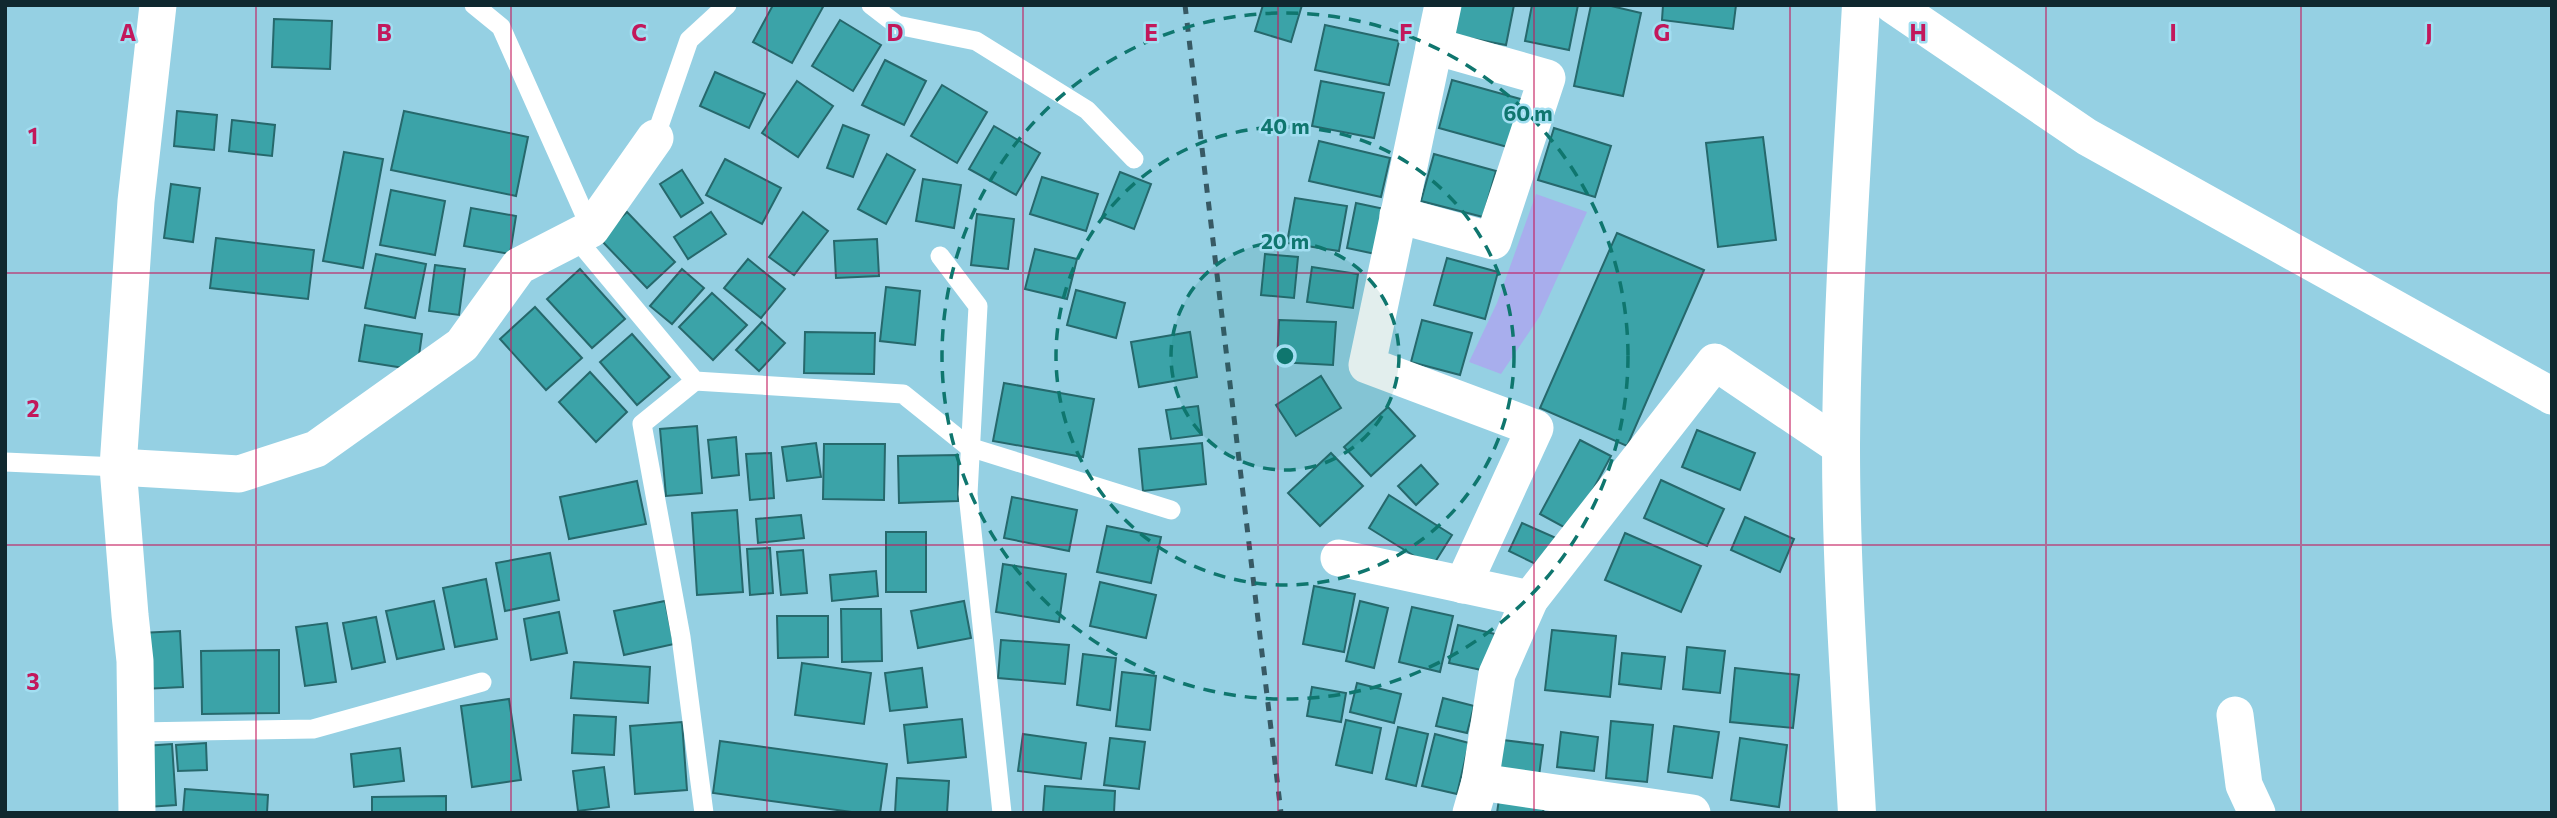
<svg xmlns="http://www.w3.org/2000/svg" width="2557" height="818" font-family="Commissioner,sans-serif">
<rect width="100%" height="100%" fill="#95d0e3"/>
<!-- green -->
<polygon fill="#a8aeed" points="1536,194 1587,212 1540,316 1501,374 1469,362 1497,303"/>
<!-- building -->
<g fill="#3ba3a8" stroke="#26686c" stroke-width="2">
<polygon points="773,5 819,5 823,7 792,63 753,42"/>
<polygon points="1263,5 1302,5 1291,42 1255,31"/>
<polygon points="1458,5 1514,5 1506,45 1452,35"/>
<polygon points="1532,5 1578,5 1569,50 1525,41"/>
<polygon points="1591,5 1607,5 1641,13 1623,96 1574,86"/>
<polygon points="1663,5 1736,5 1733,29 1662,20"/>
<polygon points="274,19 332,21 330,69 272,67"/>
<polygon points="840,20 881,45 853,91 812,66"/>
<polygon points="1325,25 1399,41 1389,85 1315,70"/>
<polygon points="885,60 926,81 904,125 862,105"/>
<polygon points="715,72 765,94 749,128 700,106"/>
<polygon points="1452,80 1524,100 1511,148 1439,128"/>
<polygon points="797,81 833,106 798,157 762,133"/>
<polygon points="1321,81 1384,93 1374,138 1312,126"/>
<polygon points="942,85 987,112 957,163 911,136"/>
<polygon points="177,111 217,115 214,150 174,146"/>
<polygon points="404,111 528,137 516,196 391,170"/>
<polygon points="232,120 275,125 272,156 229,151"/>
<polygon points="843,125 869,135 853,177 827,168"/>
<polygon points="994,126 1040,153 1016,195 969,169"/>
<polygon points="1554,128 1611,146 1595,197 1538,180"/>
<polygon points="1763,137 1776,240 1718,247 1706,143"/>
<polygon points="1319,141 1390,158 1381,197 1309,181"/>
<polygon points="344,152 383,159 363,268 323,261"/>
<polygon points="887,154 915,170 886,224 858,209"/>
<polygon points="1434,154 1496,171 1483,217 1421,201"/>
<polygon points="725,159 781,188 762,224 706,195"/>
<polygon points="682,170 703,203 681,217 660,184"/>
<polygon points="1120,172 1151,184 1134,229 1102,217"/>
<polygon points="1042,177 1098,194 1086,231 1030,214"/>
<polygon points="923,179 961,185 954,228 916,221"/>
<polygon points="171,184 200,188 193,242 164,238"/>
<polygon points="391,190 445,201 435,255 380,245"/>
<polygon points="1295,198 1347,206 1339,251 1287,243"/>
<polygon points="1356,203 1389,210 1380,255 1347,248"/>
<polygon points="471,208 516,216 510,254 464,246"/>
<polygon points="627,212 675,262 647,288 599,238"/>
<polygon points="711,212 726,234 688,259 674,237"/>
<polygon points="803,212 828,231 794,275 769,257"/>
<polygon points="977,214 1014,219 1008,269 971,265"/>
<polygon points="1617,233 1704,270 1627,446 1540,408"/>
<polygon points="216,238 314,250 308,299 210,288"/>
<polygon points="877,239 879,276 836,278 834,241"/>
<polygon points="1035,249 1077,259 1067,299 1025,289"/>
<polygon points="376,254 426,264 415,318 365,308"/>
<polygon points="1265,254 1298,257 1294,298 1261,295"/>
<polygon points="1447,258 1498,272 1485,319 1434,305"/>
<polygon points="748,259 785,289 761,318 724,288"/>
<polygon points="435,265 465,269 459,315 429,311"/>
<polygon points="1312,267 1358,274 1353,308 1307,302"/>
<polygon points="580,269 625,319 592,348 547,299"/>
<polygon points="682,269 704,288 672,324 650,306"/>
<polygon points="886,287 920,291 915,345 880,341"/>
<polygon points="1076,290 1125,303 1116,338 1067,325"/>
<polygon points="712,293 747,325 713,360 679,327"/>
<polygon points="535,307 582,358 546,390 500,339"/>
<polygon points="1279,320 1336,322 1333,365 1277,362"/>
<polygon points="1422,320 1472,333 1460,375 1411,362"/>
<polygon points="762,322 785,343 759,371 736,350"/>
<polygon points="365,325 422,334 417,370 359,361"/>
<polygon points="805,332 875,333 874,374 804,373"/>
<polygon points="1190,332 1197,377 1139,387 1131,342"/>
<polygon points="632,334 670,377 637,405 600,362"/>
<polygon points="590,372 627,412 596,442 559,402"/>
<polygon points="1321,376 1341,408 1296,436 1276,405"/>
<polygon points="1004,383 1094,399 1083,457 993,441"/>
<polygon points="1198,406 1202,435 1171,439 1166,410"/>
<polygon points="1388,407 1415,436 1371,476 1344,447"/>
<polygon points="697,426 702,493 666,496 660,429"/>
<polygon points="1697,430 1755,453 1740,490 1682,467"/>
<polygon points="736,437 739,475 712,478 708,440"/>
<polygon points="1580,440 1611,456 1571,531 1540,514"/>
<polygon points="816,443 821,477 787,481 782,447"/>
<polygon points="1202,443 1206,484 1143,491 1139,449"/>
<polygon points="824,444 885,444 884,500 823,499"/>
<polygon points="771,453 774,498 750,500 746,454"/>
<polygon points="1331,453 1363,486 1320,526 1288,493"/>
<polygon points="958,455 958,501 899,503 898,456"/>
<polygon points="1421,465 1438,484 1416,505 1398,486"/>
<polygon points="1661,480 1724,509 1707,546 1644,518"/>
<polygon points="637,481 646,524 569,539 560,497"/>
<polygon points="1389,495 1452,535 1432,567 1369,528"/>
<polygon points="1012,497 1077,510 1069,551 1004,538"/>
<polygon points="737,510 743,592 697,595 692,513"/>
<polygon points="801,515 804,538 758,543 756,519"/>
<polygon points="1745,517 1794,539 1780,572 1731,550"/>
<polygon points="1522,523 1556,538 1542,567 1509,551"/>
<polygon points="1107,526 1161,537 1151,583 1097,572"/>
<rect x="886" y="532" width="40" height="60"/>
<polygon points="1625,533 1701,566 1681,612 1605,580"/>
<polygon points="770,548 773,593 750,595 747,549"/>
<polygon points="803,550 807,593 781,595 777,552"/>
<polygon points="550,553 559,600 505,611 496,563"/>
<polygon points="1003,564 1066,574 1059,622 996,612"/>
<polygon points="876,571 878,596 832,601 830,575"/>
<polygon points="486,579 497,639 455,647 443,588"/>
<polygon points="1100,582 1156,595 1146,638 1090,626"/>
<polygon points="1314,586 1355,594 1344,652 1303,644"/>
<polygon points="434,601 444,649 397,659 386,611"/>
<polygon points="665,601 674,644 624,655 614,611"/>
<polygon points="964,601 971,638 918,648 911,611"/>
<polygon points="1360,601 1388,608 1374,668 1346,661"/>
<polygon points="1412,607 1453,616 1440,672 1399,662"/>
<polygon points="841,609 881,609 882,661 842,662"/>
<polygon points="559,612 567,653 531,660 524,619"/>
<polygon points="777,616 828,616 828,657 778,658"/>
<polygon points="376,617 385,662 352,669 343,623"/>
<polygon points="327,623 336,682 305,686 296,627"/>
<polygon points="1458,625 1495,634 1486,671 1449,663"/>
<polygon points="1552,630 1616,636 1610,697 1545,690"/>
<polygon points="180,631 183,687 143,689 140,633"/>
<polygon points="1001,640 1069,645 1065,684 998,678"/>
<polygon points="1687,647 1725,651 1720,693 1683,689"/>
<polygon points="279,650 279,713 202,714 201,651"/>
<polygon points="1622,653 1665,657 1661,689 1619,684"/>
<polygon points="1083,654 1116,658 1110,710 1077,705"/>
<polygon points="574,662 650,667 648,703 571,698"/>
<polygon points="802,663 871,673 864,724 795,715"/>
<polygon points="922,668 927,707 890,711 885,673"/>
<polygon points="1735,668 1799,675 1793,728 1730,722"/>
<polygon points="1122,672 1156,676 1150,730 1116,726"/>
<polygon points="1357,683 1401,694 1394,723 1350,712"/>
<polygon points="1312,687 1346,693 1341,722 1307,716"/>
<polygon points="1443,698 1474,706 1467,733 1436,726"/>
<polygon points="509,699 521,780 472,787 461,706"/>
<polygon points="574,715 616,717 614,755 572,753"/>
<polygon points="962,719 966,757 908,763 904,725"/>
<polygon points="1346,720 1381,728 1372,773 1336,765"/>
<polygon points="1611,721 1653,725 1647,782 1606,778"/>
<polygon points="682,722 687,790 635,794 630,726"/>
<polygon points="1674,726 1719,732 1712,778 1668,772"/>
<polygon points="1398,727 1428,734 1416,786 1386,779"/>
<polygon points="1561,732 1598,737 1594,771 1557,767"/>
<polygon points="1023,734 1086,743 1081,779 1018,771"/>
<polygon points="1435,734 1469,743 1457,794 1422,786"/>
<polygon points="1110,738 1145,742 1139,789 1104,785"/>
<polygon points="1740,738 1787,745 1779,807 1731,800"/>
<polygon points="1503,740 1543,745 1539,776 1499,771"/>
<polygon points="720,741 887,764 880,813 859,813 713,793"/>
<polygon points="206,743 207,770 178,771 176,745"/>
<polygon points="172,744 176,805 147,807 144,746"/>
<polygon points="400,748 404,781 354,787 351,754"/>
<polygon points="604,767 609,807 578,811 573,771"/>
<polygon points="897,778 949,781 947,813 895,813"/>
<polygon points="1045,786 1115,791 1114,813 1043,813"/>
<polygon points="185,789 268,795 267,813 183,813"/>
<polygon points="446,796 446,813 372,813 372,797"/>
<polygon points="1499,799 1544,806 1543,813 1497,813"/>
</g>
<g fill="none" stroke-linecap="round" stroke-linejoin="round">
<!-- lane -->
<g stroke="#fff" stroke-width="19">
<polyline points="474,5 501,27 591,229"/>
<polyline points="871,5 897,25 976,41 1087,110 1134,159"/>
<polyline points="655,138 689,40 727,5"/>
<polyline points="575,237 695,381 903,394 969,447 1171,510"/>
<polyline points="940,256 978,306 968,494 1002,813"/>
<polyline points="695,381 642,424 681,637 704,813"/>
<polyline points="5,462 118,467"/>
<polyline points="136,732 313,729 482,682"/>
</g>
<!-- street -->
<g stroke="#fff" stroke-width="37">
<polyline points="1443,5 1367,365 1535,428 1463,585"/>
<polyline points="1893,5 2087,137 2552,396"/>
<polyline points="1398,215 1493,241 1547,78 1434,46"/>
<polyline points="118,467 239,474 316,449 462,345 519,266 591,229 655,138"/>
<polyline points="1339,558 1530,599"/>
<polyline points="2235,715 2244,785 2257,813"/>
<polyline points="1480,782 1692,813"/>
<polyline points="137,813 135,661 130,615 118,467 136,201 158,5"/>
<polyline points="1471,813 1480,782 1497,674 1530,599 1715,362 1841,447"/>
</g>
<!-- secondary -->
<path stroke="#fff" stroke-width="38" d="M1857,813C1850,691 1841,569 1841,446C1842,299 1853,152 1861,5"/>
<!-- rail -->
<polyline stroke="#375964" stroke-width="5" stroke-dasharray="9 9" stroke-linecap="butt" points="1185,5 1281,813"/>
</g>
<!-- grid -->
<path fill="none" stroke="#c2185b" stroke-width="2" stroke-opacity="0.55" d="M256,5V813M511,5V813M767,5V813M1023,5V813M1278,5V813M1534,5V813M1790,5V813M2046,5V813M2301,5V813M5,273H2552M5,545H2552"/>
<!-- distance rings -->
<circle cx="1285" cy="356" r="114" fill="#0f766e" fill-opacity=".12"/>
<g fill="none" stroke="#0f766e" stroke-width="3.5" stroke-dasharray="12 9">
<circle cx="1285" cy="356" r="114"/>
<circle cx="1285" cy="356" r="229"/>
<circle cx="1285" cy="356" r="343"/>
</g>
<g font-size="23" text-anchor="middle" font-weight="bold" fill="#c2185b" stroke="#a2def1" stroke-width="5" stroke-linejoin="round" paint-order="stroke">
<text x="128" y="41">A</text>
<text x="384" y="41">B</text>
<text x="639" y="41">C</text>
<text x="895" y="41">D</text>
<text x="1151" y="41">E</text>
<text x="1406" y="41">F</text>
<text x="1662" y="41">G</text>
<text x="1918" y="41">H</text>
<text x="2173" y="41">I</text>
<text x="2429" y="41">J</text>
<text x="33" y="144">1</text>
<text x="33" y="417">2</text>
<text x="33" y="690">3</text>
</g>
<circle cx="1285" cy="356" r="10" fill="#0f766e" stroke="#a2def1" stroke-width="3.5"/>
<g font-size="21" text-anchor="middle" font-weight="bold" fill="#0f766e" stroke="#a2def1" stroke-width="5" stroke-linejoin="round" paint-order="stroke">
<text x="1528" y="121">60 m</text>
<text x="1285" y="134">40 m</text>
<text x="1285" y="249">20 m</text>
</g>
<!-- border -->
<rect width="2557" height="818" fill="none" stroke="#10282f" stroke-width="14"/>
</svg>
